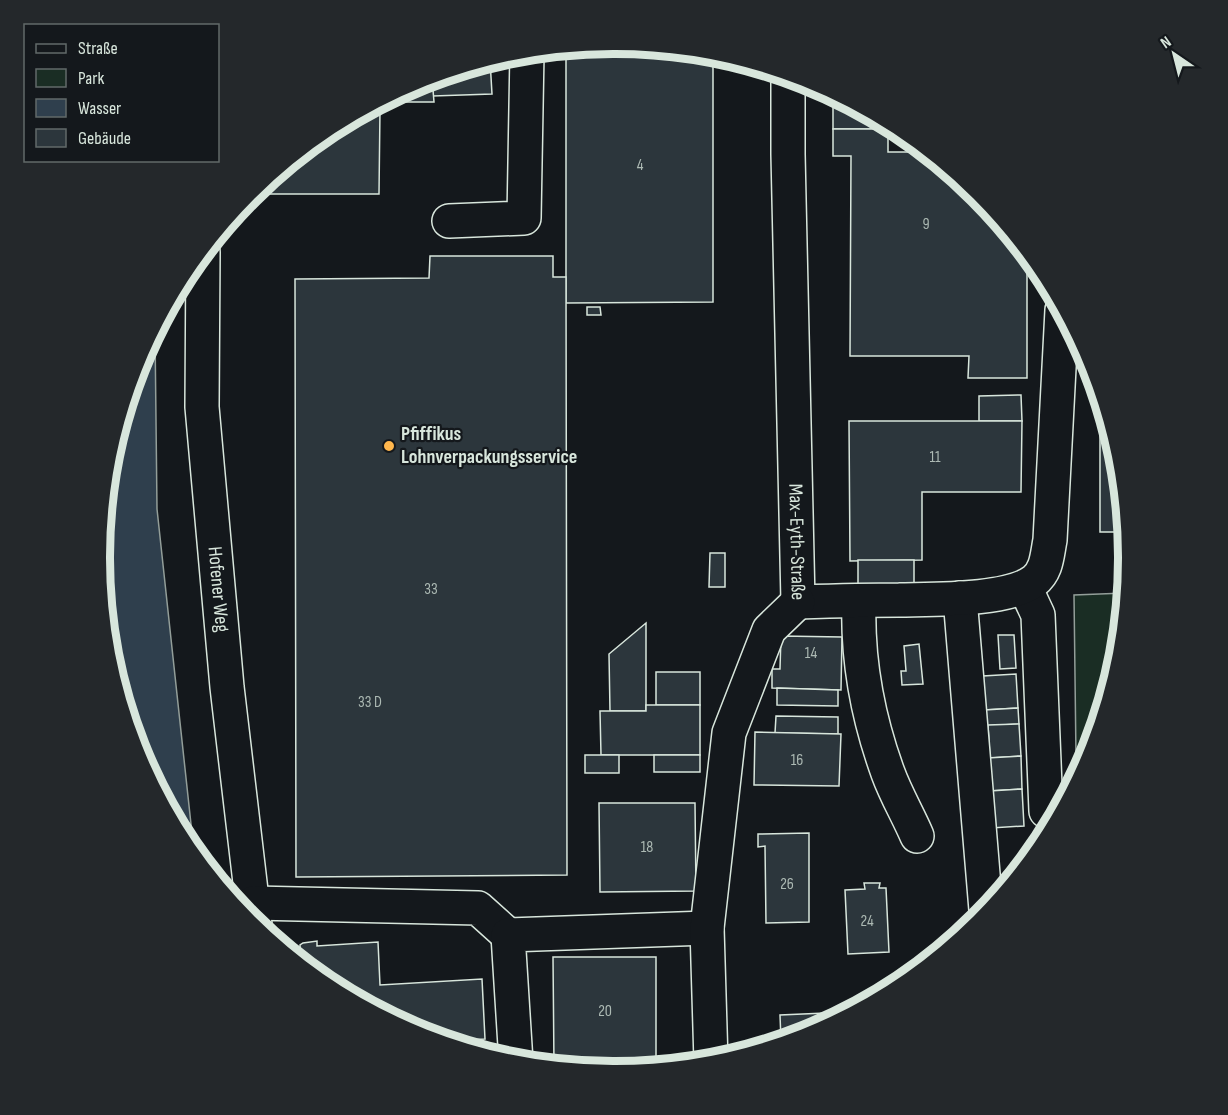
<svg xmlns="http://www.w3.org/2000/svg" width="1228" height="1115" font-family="'Sofia Sans Condensed',sans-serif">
<rect width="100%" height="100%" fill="#14181c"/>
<!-- green -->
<polygon fill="#1a2d24" stroke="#939e99" stroke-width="1.5" points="1125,593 1118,658 1089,755 1087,758 1076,757 1074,595"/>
<!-- water -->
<polygon fill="#2f3f4d" stroke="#939e99" stroke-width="1.5" points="155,331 157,509 194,852 186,843 139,754 110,657 100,557 110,457 139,360"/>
<!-- building -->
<g fill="#2c363c" stroke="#d8e6dc" stroke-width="1.5">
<polygon points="614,44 713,53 713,302 566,303 566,48"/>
<polygon points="490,60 492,94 433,96 432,78"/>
<polygon points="432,78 434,102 382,102 418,82"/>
<polygon points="837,96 888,124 888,129 833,129 833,97"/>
<polygon points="369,108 380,109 379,194 266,194 266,181 329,130"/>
<polygon points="833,129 888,129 888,152 926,152 978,194 1027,254 1027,378 968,378 969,356 850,356 851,156 833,156"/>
<polygon points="430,256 553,256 553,277 566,277 567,875 296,877 295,279 429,278"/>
<polygon points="587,307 600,307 601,315 587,315"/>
<polygon points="1021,395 1022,421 979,421 979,396"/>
<polygon points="1100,397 1118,458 1125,532 1100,532"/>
<polygon points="849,421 1022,421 1021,492 922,492 922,560 850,561"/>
<polygon points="710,553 725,553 725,587 709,587"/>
<polygon points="858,560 914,560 914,584 858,585"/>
<polygon points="646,623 646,711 610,711 609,654"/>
<polygon points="998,635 1014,635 1016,668 1000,669"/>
<polygon points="781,636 842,637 841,690 772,688 772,669 780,669"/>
<polygon points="919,644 923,684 902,685 901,671 906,671 904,646"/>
<rect x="656" y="672" width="44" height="33"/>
<polygon points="1016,674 1018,708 984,710 983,676"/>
<polygon points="777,688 838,690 838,706 777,705"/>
<polygon points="646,705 700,705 700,755 601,755 600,711 646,711"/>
<polygon points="1018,708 1019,724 985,726 984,710"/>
<polygon points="776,716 838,717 838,734 775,733"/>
<polygon points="1019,724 1021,756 990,758 988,725"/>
<polygon points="755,732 841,734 839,786 754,785"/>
<rect x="585" y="755" width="34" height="18"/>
<rect x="654" y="755" width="46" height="17"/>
<polygon points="1021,756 1022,789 989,791 987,758"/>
<polygon points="1022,789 1024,826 991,828 989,791"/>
<polygon points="599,803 695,803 696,891 600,892"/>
<polygon points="809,833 809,922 766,923 765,846 758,847 758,834"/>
<polygon points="864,883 880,883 879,888 886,888 889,952 848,954 845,890 865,889"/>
<polygon points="317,941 317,946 378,942 380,985 482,979 485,1039 445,1041 417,1032 328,985 301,962 300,945 303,943"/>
<polygon points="553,957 656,957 656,1067 614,1071 554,1066"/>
<polygon points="849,1012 810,1033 781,1041 780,1015"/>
</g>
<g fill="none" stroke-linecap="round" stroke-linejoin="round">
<!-- minor casing -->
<g stroke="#d8e6dc" stroke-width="36">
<g id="minor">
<path id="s1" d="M788,76V154L798,602"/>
<polyline points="449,221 524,218 527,52"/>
<path id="s2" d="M203,252L202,407L227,687L255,925"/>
<polyline points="1025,587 1038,615 1046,811 1058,811"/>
<polyline points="960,598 986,910"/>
<path d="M859,601C857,660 868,718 888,773C896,795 908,815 917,836"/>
<path d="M798,602C831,601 865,600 899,600C932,599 1007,601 1034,581C1047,571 1047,555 1050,540L1062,310"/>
<polyline points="253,903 478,908 508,935"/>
<polyline points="516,1062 508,935 707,928"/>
<polyline points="711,1062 707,928 729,733 769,630 798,602"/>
</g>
</g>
<!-- minor -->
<use href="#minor" stroke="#14181c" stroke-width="33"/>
</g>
<!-- markers -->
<circle fill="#ffb74d" stroke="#14181c" stroke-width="2" cx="389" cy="446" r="6"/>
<g text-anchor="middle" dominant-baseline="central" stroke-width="4.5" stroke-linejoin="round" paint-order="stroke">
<!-- number labels -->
<g font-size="16" fill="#adbab4">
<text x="640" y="165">4</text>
<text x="926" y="224">9</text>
<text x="935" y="457">11</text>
<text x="431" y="589">33</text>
<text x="811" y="653">14</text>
<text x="370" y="702">33 D</text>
<text x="797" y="760">16</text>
<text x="647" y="847">18</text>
<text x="787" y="884">26</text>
<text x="867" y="921">24</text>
<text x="605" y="1011">20</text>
</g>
<!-- poi labels -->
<g font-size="20" font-weight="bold" fill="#d8e6dc" stroke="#14181c" text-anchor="start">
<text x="401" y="434">Pfiffikus<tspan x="401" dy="23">Lohnverpackungsservice</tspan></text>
</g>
<!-- street labels -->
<g font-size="20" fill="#d8e6dc" stroke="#14181c">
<text stroke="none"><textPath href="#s1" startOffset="466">Max-Eyth-Straße</textPath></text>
<text stroke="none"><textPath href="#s2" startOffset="338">Hofener Weg</textPath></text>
</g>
</g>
<!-- crop -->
<path d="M0 0H1228V1115H0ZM613 54H615A503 503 0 0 1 1118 557V558A503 503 0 0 1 615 1061H613A503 503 0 0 1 110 558V557A503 503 0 0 1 613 54Z" fill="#24282b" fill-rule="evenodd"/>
<path fill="none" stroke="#d8e6dc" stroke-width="8" d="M613 54H615A503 503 0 0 1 1118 557V558A503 503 0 0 1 615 1061H613A503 503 0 0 1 110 558V557A503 503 0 0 1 613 54Z"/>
<!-- legend -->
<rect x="24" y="24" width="195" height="138" fill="#14181c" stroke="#626a69" stroke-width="1.5"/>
<rect x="36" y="44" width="30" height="9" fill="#14181c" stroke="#626a69" stroke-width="1.5"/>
<text x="78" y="54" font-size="18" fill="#d8e6dc">Straße</text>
<rect x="36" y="69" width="30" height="18" fill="#1a2d24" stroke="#626a69" stroke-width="1.5"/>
<text x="78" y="84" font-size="18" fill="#d8e6dc">Park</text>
<rect x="36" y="99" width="30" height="18" fill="#2f3f4d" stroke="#626a69" stroke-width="1.5"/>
<text x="78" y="114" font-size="18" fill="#d8e6dc">Wasser</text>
<rect x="36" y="129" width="30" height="18" fill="#2c363c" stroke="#626a69" stroke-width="1.5"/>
<text x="78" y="144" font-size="18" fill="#d8e6dc">Gebäude</text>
<!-- north arrow -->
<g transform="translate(1174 54) rotate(325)" stroke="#14181c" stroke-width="4.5" paint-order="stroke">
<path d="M0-4.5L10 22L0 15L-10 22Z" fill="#d8e6dc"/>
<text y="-9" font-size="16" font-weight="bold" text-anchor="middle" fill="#d8e6dc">N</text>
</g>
</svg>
